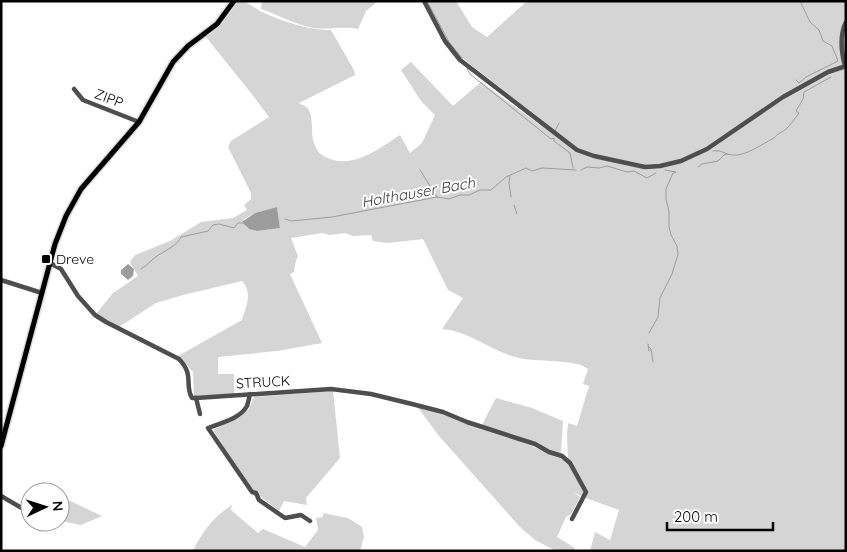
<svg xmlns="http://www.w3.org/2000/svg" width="847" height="552" font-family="Quicksand,sans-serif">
<rect width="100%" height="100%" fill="#fff"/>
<!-- green -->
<g fill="#d5d5d5" fill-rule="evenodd">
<path d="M237,1C249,1 252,7 262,12C284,22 307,30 331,30L354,70L355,75L299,103C301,105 304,105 306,107C314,113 311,131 313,140C316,151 320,155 330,159C355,168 380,148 400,135L410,153L422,143L435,115L421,101L401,70L411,62L453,106L481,82L539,124L543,121L462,58L451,47L427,1H456L472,27L487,37L527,1H846V551H590L595,532L610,540L619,510L583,497L573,492L580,497L571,514L566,517L557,537L575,548L574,551H556L535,540L520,527L439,436L416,405L510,437L565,460L568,464L567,434L568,423L577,426L589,386L583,384L588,369C577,359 535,362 519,358C492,352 470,331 442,329L463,298L448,290L423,239L388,243L373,241L371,235L353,236L345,233L330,235L322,233L291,238L298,256L295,264L294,272L290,274L322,343L277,351L218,357V374H234V394L194,396L193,372L178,356L242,320C246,307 253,293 242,281L183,295L156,303L119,327L96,314L113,293L138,276L130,262L135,255L170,241L201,222L233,218L247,210L244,205L251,199V193L228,147L231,141L269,117L251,93L205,36L222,22ZM277,207L280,228L257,231L247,228L244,219L255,213Z"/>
<path d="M262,1H378L366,11L358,29C343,26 328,30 314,28C296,25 278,15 261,9Z"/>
<polygon points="333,391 340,458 306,498 307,505 284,501 279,511 255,492 246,482 213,430 240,417 249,409 254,397"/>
<polygon points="496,398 532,408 563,421 561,452 559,454 482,425"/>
<polygon points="60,496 102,516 81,525 60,521"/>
<path d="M232,505L231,510L258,533L263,529L305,547L318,530L316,518L323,517V513L348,518L362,527L364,537L360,551H193C202,532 214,516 232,505Z"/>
</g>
<!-- water -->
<g fill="#9c9c9c">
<polygon points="277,207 280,228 257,231 249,229 242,222 255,213"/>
<polygon points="128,264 134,269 133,276 128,280 121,274 121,270"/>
</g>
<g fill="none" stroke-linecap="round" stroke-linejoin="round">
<!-- stream -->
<g stroke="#9c9c9c" stroke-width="1">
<polyline points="427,1 449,42 462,58"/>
<polyline points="845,46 846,37"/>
<polyline points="467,68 470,74 551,139 554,138 554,141 570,153 573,168"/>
<polyline points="844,72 846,72"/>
<polyline points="796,80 799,83 806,77 838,61 832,46 823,41 819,30 810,22 800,1"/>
<polyline points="555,131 559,123"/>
<path d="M713,151C721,149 725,155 733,155C744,157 764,143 774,138C778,133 781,133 785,130C790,126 795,118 799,113L796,111L803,99L804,92L831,77"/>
<polyline points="698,167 702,164 718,161 724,155 727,154"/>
<polyline points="420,170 437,197"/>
<polyline points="581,170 587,167 599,168 607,166 627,172 634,171 647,178 656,173"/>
<polyline points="510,176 509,183 511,197"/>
<polyline points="514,205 517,214"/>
<polyline points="285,219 291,221 332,217 437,197 449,199 460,195 469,195 480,190 491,190 506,177 526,168 532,171 542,168 576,170"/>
<path d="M141,269C148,265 151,260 157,256C165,251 178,245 181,237L208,231L213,225L219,224L234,228L238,223H243"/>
<polyline points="649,333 658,317 660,298 672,274 678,254 677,246 671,235 669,227 669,212 666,199 666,189 673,173 676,172 665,170"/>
<polyline points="648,344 649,351"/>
<polyline points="649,347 651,349 653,362"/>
</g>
<!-- major casing -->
<g stroke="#dbdbdb" stroke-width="8">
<polyline id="major" points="1,446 55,244 66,216 81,189 139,122 173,62 188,46 217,24 234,1"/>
</g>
<!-- minor -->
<g stroke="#4e4e4e" stroke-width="4.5">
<polyline points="424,1 445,41 460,60 577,150 594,156 645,167 660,166 681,161 707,149 783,97 828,72 846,66"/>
<path d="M845,66C841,51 839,36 846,22"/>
<polyline points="74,89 83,100 139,122"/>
<path d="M50,263L61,269L78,296L95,315L106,322L179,359C195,376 184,384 192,398H196"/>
<polyline points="1,280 42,293"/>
<path d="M250,394C249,398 248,403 247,406C240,419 220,423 208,428L252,492L256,493L259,500L285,518L301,515L310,521"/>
<polyline points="196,398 331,389 371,394 412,404 443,412 467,422 535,444 549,452 562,456 570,463 586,492 572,519"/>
<polyline points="196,398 200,414"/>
<polyline points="1,496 25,510"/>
</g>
<!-- major -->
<use href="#major" stroke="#000" stroke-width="5"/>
</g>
<!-- markers -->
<rect fill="#000" stroke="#fff" stroke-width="2" x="41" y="254" width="10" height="10" rx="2.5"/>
<g text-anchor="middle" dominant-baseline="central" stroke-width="4" stroke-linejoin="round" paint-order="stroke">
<!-- street labels -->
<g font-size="14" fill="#000" stroke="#fff">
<text transform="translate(109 98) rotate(21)">ZIPP</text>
<text transform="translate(263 382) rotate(-3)">STRUCK</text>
</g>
<!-- poi labels -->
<g font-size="14" fill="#000" stroke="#fff" text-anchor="start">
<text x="56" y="259">Dreve</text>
</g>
<!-- water labels -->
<g font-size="15" font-style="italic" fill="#3d3d3d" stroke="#fff">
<text transform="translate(418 192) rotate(-10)">Holthauser Bach</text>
</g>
</g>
<!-- border -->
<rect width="847" height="552" fill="none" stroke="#000000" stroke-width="5"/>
<!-- north arrow -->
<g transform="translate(45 507) rotate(86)"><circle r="24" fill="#ffffff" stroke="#999999"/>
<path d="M0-4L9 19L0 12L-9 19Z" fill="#000000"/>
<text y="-8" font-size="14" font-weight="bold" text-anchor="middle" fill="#000000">N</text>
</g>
<!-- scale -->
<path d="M667 522v8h106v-8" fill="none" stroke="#000000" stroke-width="2.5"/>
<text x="674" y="522" font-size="15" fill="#000000" stroke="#ffffff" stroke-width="4" paint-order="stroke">200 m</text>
</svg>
